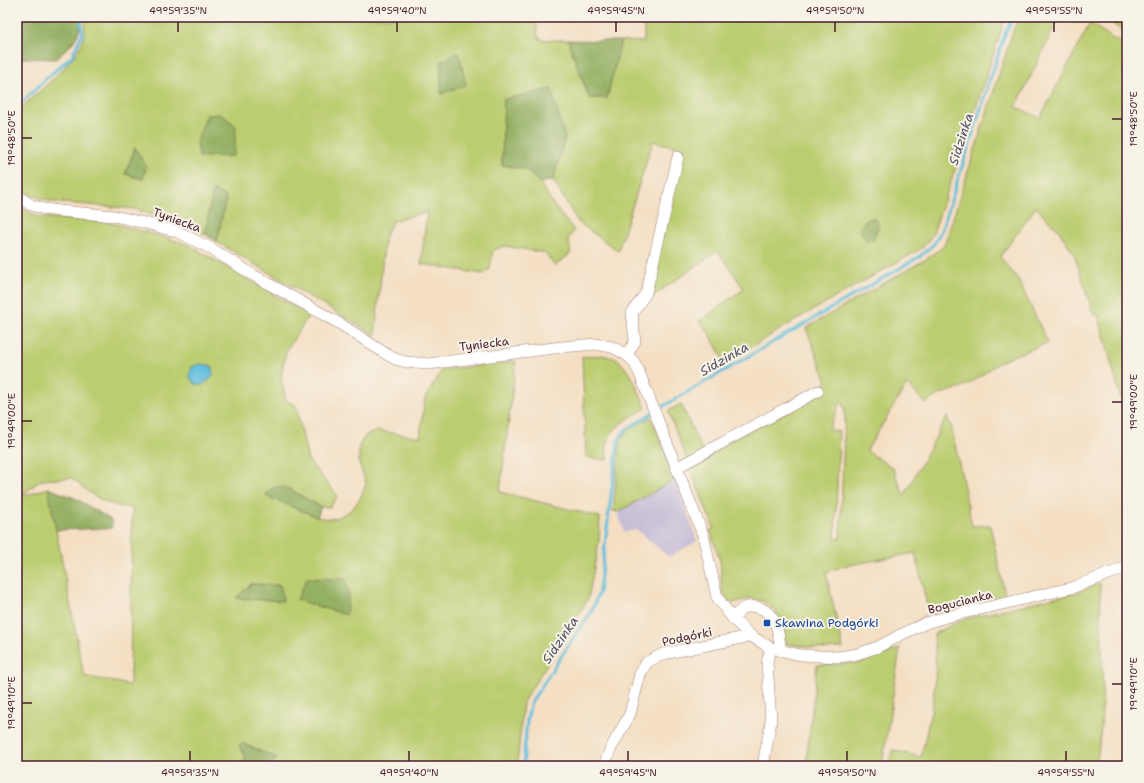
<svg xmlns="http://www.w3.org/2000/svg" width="1144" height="783" font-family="'Shantell Sans',sans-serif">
<rect width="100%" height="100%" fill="#f7f3e8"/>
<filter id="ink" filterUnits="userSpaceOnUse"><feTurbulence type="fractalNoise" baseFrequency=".025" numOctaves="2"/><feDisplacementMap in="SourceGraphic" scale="8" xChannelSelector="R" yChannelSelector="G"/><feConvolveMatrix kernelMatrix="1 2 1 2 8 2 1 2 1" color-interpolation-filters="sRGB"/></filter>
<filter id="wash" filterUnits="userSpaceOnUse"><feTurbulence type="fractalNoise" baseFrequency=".012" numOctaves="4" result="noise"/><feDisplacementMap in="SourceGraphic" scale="16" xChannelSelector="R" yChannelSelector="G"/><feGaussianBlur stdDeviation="0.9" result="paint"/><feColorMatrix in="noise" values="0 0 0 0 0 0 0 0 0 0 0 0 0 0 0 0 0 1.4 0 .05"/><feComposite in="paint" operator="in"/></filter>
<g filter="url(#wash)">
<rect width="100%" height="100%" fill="#f4dfc3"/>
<!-- industrial -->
<polygon fill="#c9bfd7" points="676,479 697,541 669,557 637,530 624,532 618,512"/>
<!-- green -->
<g fill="#bbcd71" stroke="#82764e" fill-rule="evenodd">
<path d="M84,17H536L538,37L543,40H568L589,98H607L621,41L644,42V17H997L1004,21L966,138L932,236L922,248L806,314L725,363L708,331L699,321L744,289L718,251L647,300L684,149L653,141L618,251L578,222L553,180L565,138L504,99L502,165L525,169L540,183L557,210L574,230L568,239L571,253L555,266L545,253L505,246L493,250L490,269L483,274L421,264L427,212L393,221L385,236L375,335L217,242L226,197L213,191L205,234L136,209L53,202L27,194L17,186V112C35,94 74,64 82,42C85,33 85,25 84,17ZM135,148L146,166L143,179L125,174Z"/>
<path d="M1021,17H1059L1016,107L1040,118L1090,23L1112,38L1127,46V421L1098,314L1094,316L1074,254L1059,231L1036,207L1000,257L1018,279L1048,343C1032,349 1015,354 1000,362C987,370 978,380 964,386C951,392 935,393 926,404L907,384L867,450L871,454L893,468L904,496L947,416L951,425L972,526L990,525L1006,599L989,603L929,614L915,553L844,566L826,572L843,648L825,649L786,644L783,628L775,610L763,601L751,598L729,604L722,591L720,561L710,530L714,529L668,411L681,404L702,450L827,382L806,328L926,259L944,246L1014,28ZM841,400L845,410L840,539L835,538L839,432L829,429Z"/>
<polygon points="1103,17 1127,17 1127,34"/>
<path d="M17,205L37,217L107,222L157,235L189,245L309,315L286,351L281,377L286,400L296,406L308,460L338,496L330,507H321L289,489L267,496L317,517L328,519L336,518L350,511L360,499L366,483L359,464V446L365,436L378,431L420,437L425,398L442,370L516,361L500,492L600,517L599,542L588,599L523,702L517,766H270L276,758L239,746L246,757L242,766H17ZM72,478C93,496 103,505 132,508L130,685L84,676L48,488L18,498L41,480ZM251,584L280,585L283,600L237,598Z"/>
<path d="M602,355L618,359L631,375L646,408C632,417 611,426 607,444C606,449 607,455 607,460L586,457L582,357Z"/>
<polygon points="651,417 676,479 618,512 613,511 620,441 628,429"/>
<path d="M1100,583C1101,644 1107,706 1096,766H889L892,750L921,757L933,703L936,667L934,634L964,619L1077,592Z"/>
<polygon points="900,648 882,766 811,766 806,764 817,665 859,663"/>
</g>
<!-- forest -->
<g fill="#94b063" stroke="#6f6847">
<path d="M17,17H80C83,36 69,47 56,59L20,58L17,50Z"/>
<polygon points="568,40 621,41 607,98 589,98"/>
<polygon points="459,53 466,85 441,94 441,61"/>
<polygon points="551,89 565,138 553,180 540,183 525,169 502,165 504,99"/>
<polygon points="221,114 236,126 234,156 199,157 197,141 207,115"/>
<polygon points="135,148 146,166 143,179 125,174"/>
<polygon points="213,190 226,197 217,242 205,234"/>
<polygon points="874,218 879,225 873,240 867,241 859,229 867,219"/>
<polygon points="279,486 289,489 321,507 317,517 266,496 269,490"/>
<polygon points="48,488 77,499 111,520 112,528 56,530"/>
<polygon points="307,578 345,579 349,593 346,615 297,600"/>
<polygon points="251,584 280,585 283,601 236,598"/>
<polygon points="241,743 277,758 270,766 242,766 246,757 239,746"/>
</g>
<!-- water -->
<polygon fill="#61bfdf" stroke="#566f85" points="199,364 212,366 213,375 209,380 202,385 195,384 189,376 192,367"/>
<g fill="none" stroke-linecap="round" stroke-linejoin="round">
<!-- stream -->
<g stroke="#61bfdf" stroke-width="3">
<polyline points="17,107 47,78 72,56 82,34 81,17"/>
<polyline points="657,410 919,257 934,244 942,229 1004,36 1013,17"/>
<polyline points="523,766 527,720 531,702 592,610 599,592 618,441 625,430 652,413"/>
</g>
</g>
</g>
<g filter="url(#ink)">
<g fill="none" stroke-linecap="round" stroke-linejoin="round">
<!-- minor casing -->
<g stroke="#9f7f77" stroke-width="12">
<g id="minor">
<polyline points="17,196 31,205 44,209 60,211 114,216 149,224 178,232 212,249 253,275 342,325 386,354 395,359 406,362 428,364 562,347 595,344 612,347 627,355 634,362 639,372 703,535 717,597 733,619 751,636 771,648 800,655 839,657 857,654 878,647 900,635 926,623 946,617 1071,588 1127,567"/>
<polyline points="627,355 635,341 632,313 646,293 678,157"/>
<polyline points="676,468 818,391"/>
<path d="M733,619C736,615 740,610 744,608C757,603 770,611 775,623C779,631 779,642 781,651"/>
<polyline points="604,766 610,750 630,714 640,674 647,662 663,654 751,636"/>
<polyline points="763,766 771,721 767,662 771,648"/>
</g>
</g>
<!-- minor -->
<use href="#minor" stroke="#fff" stroke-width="11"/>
</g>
</g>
<!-- ticks -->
<path fill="none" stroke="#4a1f2b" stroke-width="1.5" d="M178,22V32M397,22V32M616,22V32M835,22V32M1054,22V32M1112,119H1122M22,138H32M1112,402H1122M22,421H32M1112,684H1122M22,703H32M190,751V761M409,751V761M628,751V761M847,751V761M1066,751V761"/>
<!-- markers -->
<rect fill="#1a4fb4" stroke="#f7f3e8" stroke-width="1.5" x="763" y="619" width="8" height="8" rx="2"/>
<g text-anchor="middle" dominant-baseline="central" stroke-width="4" stroke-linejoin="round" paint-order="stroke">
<!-- street labels -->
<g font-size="12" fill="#4a1f2b" stroke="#f7f3e8">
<text transform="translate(177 220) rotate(20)">Tyniecka</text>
<text transform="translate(484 344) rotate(-7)">Tyniecka</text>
<text transform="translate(960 602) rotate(-14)">Bogucianka</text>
<text transform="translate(687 637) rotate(-12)">Podgórki</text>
</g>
<!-- transit labels -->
<g font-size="12" fill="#164399" stroke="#f7f3e8" text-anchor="start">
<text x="775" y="623">Skawina Podgórki</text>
</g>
<!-- water labels -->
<g font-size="13" font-style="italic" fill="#514f61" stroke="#f7f3e8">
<text transform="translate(961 139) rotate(-72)">Sidzinka</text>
<text transform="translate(724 359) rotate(-30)">Sidzinka</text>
<text transform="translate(560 640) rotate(-56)">Sidzinka</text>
</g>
</g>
<!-- margin -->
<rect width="1144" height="783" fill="none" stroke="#f7f3e8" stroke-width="44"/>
<rect x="22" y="22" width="1100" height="739" fill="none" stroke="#4a1f2b" stroke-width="1.5"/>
<g font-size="10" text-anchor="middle" fill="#4a1f2b">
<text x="178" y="14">49°59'35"N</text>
<text x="397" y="14">49°59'40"N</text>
<text x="616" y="14">49°59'45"N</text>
<text x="835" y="14">49°59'50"N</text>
<text x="1054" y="14">49°59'55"N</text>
<text transform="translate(1133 119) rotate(-90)" y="4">19°48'50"E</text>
<text transform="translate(11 138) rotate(-90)" y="4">19°48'50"E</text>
<text transform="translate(1133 402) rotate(-90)" y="4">19°49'00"E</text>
<text transform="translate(11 421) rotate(-90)" y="4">19°49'00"E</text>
<text transform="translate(1133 684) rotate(-90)" y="4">19°49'10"E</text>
<text transform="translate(11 703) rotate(-90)" y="4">19°49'10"E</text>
<text x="190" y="776">49°59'35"N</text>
<text x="409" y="776">49°59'40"N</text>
<text x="628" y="776">49°59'45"N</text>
<text x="847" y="776">49°59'50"N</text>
<text x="1066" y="776">49°59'55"N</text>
</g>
</svg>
